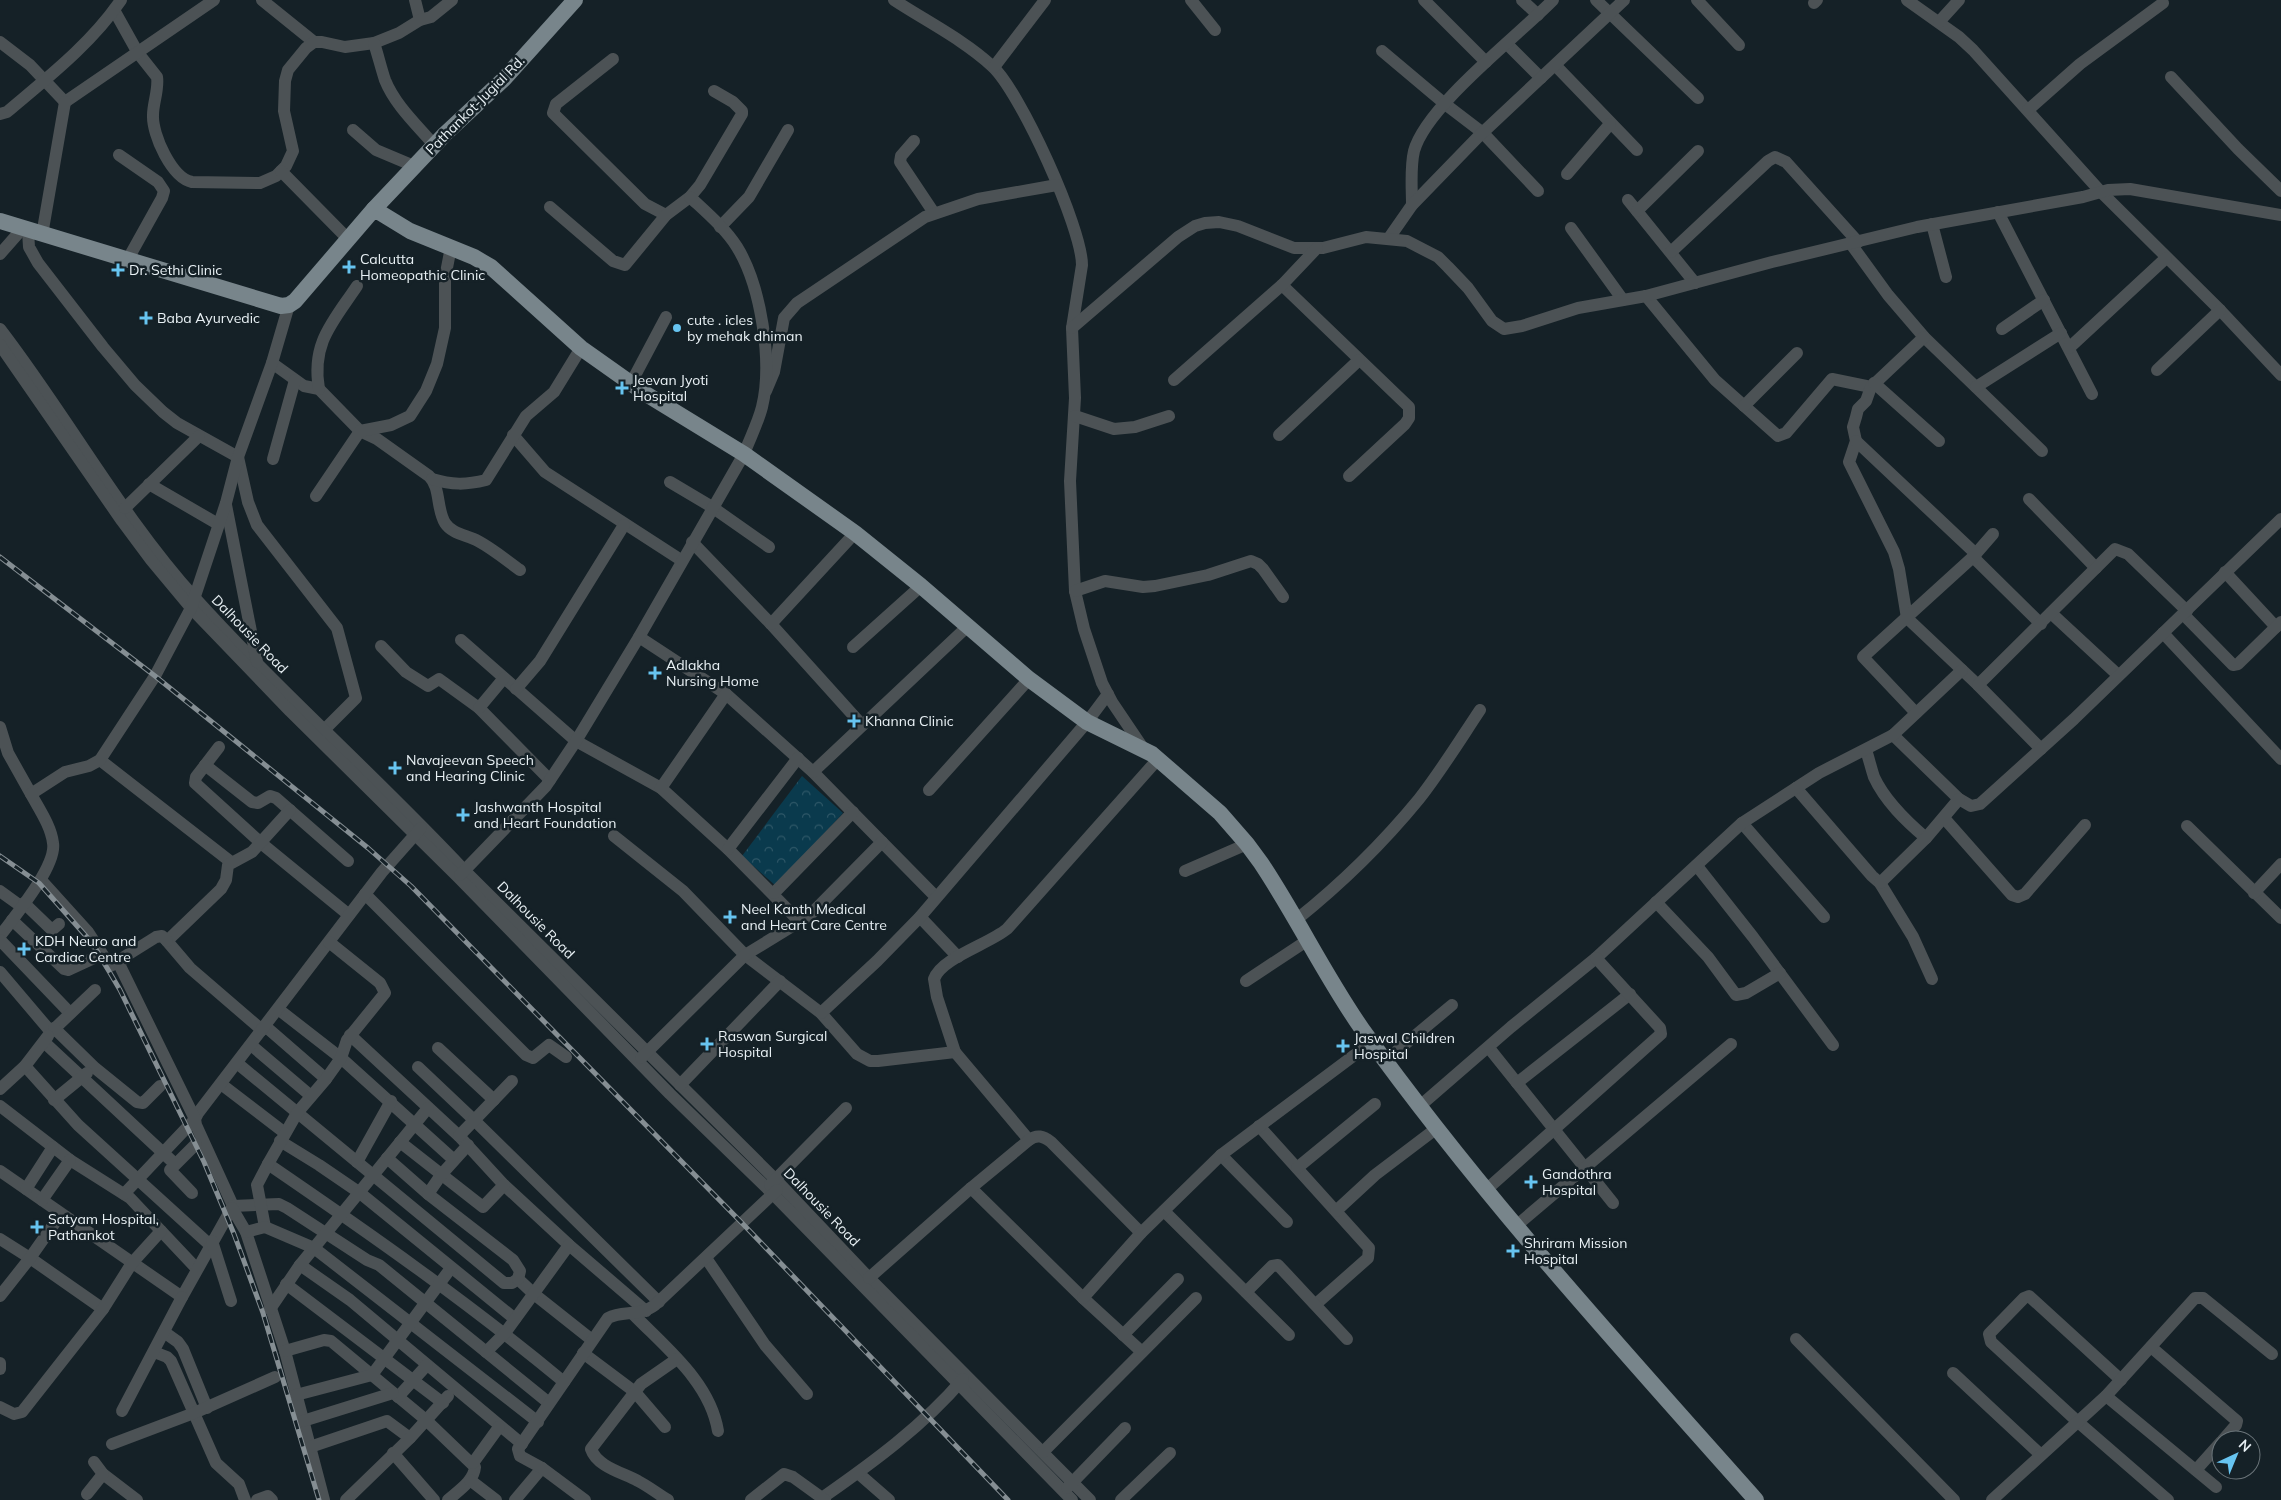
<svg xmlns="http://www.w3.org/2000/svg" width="2281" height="1500" font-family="Mulish,sans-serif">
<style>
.park{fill:url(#park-crowns)}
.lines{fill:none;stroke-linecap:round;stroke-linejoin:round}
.minor{stroke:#4c5255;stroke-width:12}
.major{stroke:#78858b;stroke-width:16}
.rail-casing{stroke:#858e93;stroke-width:5}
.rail{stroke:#152127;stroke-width:3;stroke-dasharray:9;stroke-linecap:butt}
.poi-dot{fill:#67c4f0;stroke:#152127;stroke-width:2}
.labels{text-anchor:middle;stroke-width:5;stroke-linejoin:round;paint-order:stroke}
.street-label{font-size:14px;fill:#e9f1f5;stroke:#152127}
.poi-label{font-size:14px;fill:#e9f1f5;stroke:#152127;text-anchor:start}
</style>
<defs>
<pattern id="park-crowns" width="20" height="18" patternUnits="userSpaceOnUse" patternTransform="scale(1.25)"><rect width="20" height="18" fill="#0a3a4d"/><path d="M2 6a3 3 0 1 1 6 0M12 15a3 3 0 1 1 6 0" fill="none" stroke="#2e5767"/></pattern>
</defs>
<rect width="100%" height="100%" fill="#152127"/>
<polygon class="park" points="802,776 843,813 776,886 742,856"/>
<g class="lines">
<g class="minor">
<polyline points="262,0 314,42"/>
<polyline points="415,0 420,20"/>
<path d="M894 0C926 21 964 40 992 66 1020 91 1082 228 1082 265L1072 328 1075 398 1070 481 1075 591 1084 629 1102 683 1112 702 1143 748"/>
<polyline points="1191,0 1215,30"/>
<polyline points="1424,0 1486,62"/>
<polyline points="1522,0 1538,15"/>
<polyline points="1596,0 1698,98"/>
<polyline points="1697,0 1739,45"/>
<polyline points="1907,0 1959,37 1973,50 2100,191 2220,310 2281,375"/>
<polyline points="1814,3 1817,0"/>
<path d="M114 10 138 53 157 77C159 89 153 103 153 115 152 135 172 178 192 182L260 183 276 176 286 166 293 151 284 111 285 81 288 70 306 48 314 42H322L345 47 374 43 399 33 420 20 431 17 452 0"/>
<polyline points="1939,22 1959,0"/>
<polyline points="0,42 30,65 65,102 214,0"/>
<path d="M374 43C378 55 381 68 385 80 395 105 417 125 434 145"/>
<polyline points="1507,44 1541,78"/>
<polyline points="1382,51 1445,104 1483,133 1538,191"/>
<polyline points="613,59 556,104 553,113 645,204 666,215"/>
<polyline points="1555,65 1637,150"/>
<polyline points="994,67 1045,0"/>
<polyline points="2171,77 2238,149 2281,191"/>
<polyline points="2028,110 2080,64 2163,3"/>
<path d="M0 114 7 112C47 78 91 44 121 0"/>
<polyline points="353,130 376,150 414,166"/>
<polyline points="914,141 901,156 900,162 934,213"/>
<polyline points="119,155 158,182 164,191 162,198 128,259"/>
<polyline points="281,171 349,240"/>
<polyline points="1567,174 1610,124"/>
<polyline points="1628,200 1695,283"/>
<path d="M1412 205C1412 188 1410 168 1414 151 1426 106 1519 35 1553 0"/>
<polyline points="550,207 613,261 625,265 666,215 690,197 700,185 742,114 742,111 733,102 714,91"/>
<polyline points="1637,211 1698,151"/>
<polyline points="1998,212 2092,394"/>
<polyline points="1932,224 1946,277"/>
<polyline points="720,227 749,197 788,130"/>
<polyline points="1571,228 1623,300"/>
<polyline points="28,231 29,247 38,263 103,347 135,385 163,412 177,423 238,457 248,502 257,525 337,628 356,698 324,730"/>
<polyline points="42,235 65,102"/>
<polyline points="1389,238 1412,205 1478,137 1624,0"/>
<polyline points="1851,244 1888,295 1924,337 2042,451"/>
<polyline points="1671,252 1768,161 1775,157 1786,162 1858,242"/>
<polyline points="0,254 22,229"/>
<polyline points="1282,285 1409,407 1409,418 1405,424 1349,476"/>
<polyline points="1646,296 1715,380 1778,436 1786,433 1832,379 1871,387"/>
<polyline points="1072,328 1178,237 1195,226 1205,223 1219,222 1238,226 1294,248 1323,248 1366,237 1407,241 1438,257 1448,267 1468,288 1492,321 1504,329 1522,326 1578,308 1646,296 1772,262 1917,227 2083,197 2108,190 2130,189 2281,215"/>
<path d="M0 329C67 416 121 516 195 598 281 693 377 777 464 870L776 1180 869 1278 1090 1500"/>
<polyline points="2002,329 2044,300"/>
<polyline points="1924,337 1871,387 1866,401 1858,409 1856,417 1853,427 1856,441 1849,462 1894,552 1899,569 1907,618 1978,685 2041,749"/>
<polyline points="0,345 122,521 151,560 191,608 290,711 458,877 670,1094 773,1194 1072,1500"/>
<polyline points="2069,348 2166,258"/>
<path d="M272 363 304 386 319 389 360 431 377 439 429 476C441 488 436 508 445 523 452 534 467 535 478 541 493 549 506 560 520 570"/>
<polyline points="2157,370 2220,310"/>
<polyline points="1174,380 1282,285 1317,248"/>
<polyline points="631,383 666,317"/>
<polyline points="1874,383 1939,441"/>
<polyline points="1976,387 2061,333"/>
<path d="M319 389C311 343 333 322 357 286"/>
<polyline points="766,391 774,372 784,318 797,303 925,217 978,199 1057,185"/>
<polyline points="1744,406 1797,353"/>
<polyline points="1075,416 1114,429 1135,427 1169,416"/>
<polyline points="513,435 545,472 681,560"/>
<polyline points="1279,435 1359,360"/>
<polyline points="1856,441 1976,554"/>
<polyline points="273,459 295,380"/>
<path d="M432 479C452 485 466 485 486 480L526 416 554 392 581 348"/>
<polyline points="670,482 712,507 769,547"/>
<polyline points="149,484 218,524"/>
<polyline points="316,496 360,431 391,425 410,416 426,391 437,364 445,328 445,278 451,247"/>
<polyline points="2029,499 2096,568"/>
<polyline points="226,505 257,662"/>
<polyline points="125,508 199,436"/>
<polyline points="692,542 771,624 862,725"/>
<polyline points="1973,557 2041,624"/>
<polyline points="2225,572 2276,627"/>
<polyline points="1075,591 1105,581 1143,587 1155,586 1208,575 1251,561 1258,564 1263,569 1283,597"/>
<polyline points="2051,613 2118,675"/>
<polyline points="2184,615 2233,665 2238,664 2281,622"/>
<polyline points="771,624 855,533"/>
<polyline points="2163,633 2281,759"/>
<polyline points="639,637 726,694 813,772 936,897"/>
<polyline points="461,640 576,741 661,788"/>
<polyline points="381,646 406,672 428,686 439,679 479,708 550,780"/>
<polyline points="853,647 921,586"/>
<polyline points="1978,685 2115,549 2128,554 2187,611"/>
<polyline points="516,689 540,661 624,525"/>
<polyline points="726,694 661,788 728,849 800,922"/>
<polyline points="479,708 504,678"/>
<polyline points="1916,713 1863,657 1973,557 1993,534"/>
<polyline points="0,727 8,753 31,794"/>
<polyline points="1893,735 1959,799 1971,806 1980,804 2074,719 2281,519"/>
<polyline points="219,747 196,777 195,783 261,843 349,915"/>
<path d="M1866 750C1869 759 1871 768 1874 777 1885 801 1906 821 1926 838"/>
<polyline points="100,760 231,862"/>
<polyline points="205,765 252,802 258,803 270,796 276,798 348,861"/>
<polyline points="813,772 968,626"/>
<polyline points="1796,788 1872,876 1880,883 1913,937 1932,979"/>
<polyline points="929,790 1029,679"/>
<polyline points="1944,818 2012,895 2018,897 2025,894 2085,825"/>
<polyline points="1742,823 1824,917"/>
<polyline points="2187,826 2281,918"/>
<polyline points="614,836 683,891 745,955 821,1013 857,1054 870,1061 878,1061 955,1052"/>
<polyline points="728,849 798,758"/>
<polyline points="1697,866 1753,937 1833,1045"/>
<polyline points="1185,871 1247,844"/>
<path d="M460 875 546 786 576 741 639 637 744 454C750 438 758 423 762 407 773 362 761 286 737 247 725 228 706 212 690 197"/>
<polyline points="41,880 88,932 110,966 121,961"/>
<polyline points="1880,883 1926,838 1959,799"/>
<polyline points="0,891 22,907"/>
<polyline points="774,893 853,812"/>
<polyline points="2254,893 2281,864"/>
<polyline points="365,894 526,1055 533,1058 549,1045 566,1057"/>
<polyline points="1656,902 1708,957 1736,995 1746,993 1780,973"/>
<polyline points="24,903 52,930 59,924"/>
<polyline points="920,917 958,957"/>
<polyline points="12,920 64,969 68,970 94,958"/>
<path d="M1296 920C1341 884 1383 843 1419 799 1441 771 1460 740 1480 710"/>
<path d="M0 936C14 917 57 866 53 843 51 826 39 809 31 794L65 772 89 766 100 760 155 676 191 608 226 503 238 457 272 363 289 305"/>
<polyline points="0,940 70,1013"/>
<polyline points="0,972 51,1032 95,990"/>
<polyline points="1246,981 1308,940"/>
<polyline points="278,1009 341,1058 454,1160"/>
<polyline points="821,1013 877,961 920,917 1087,722 1108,694"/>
<polyline points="265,1026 326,1079"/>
<polyline points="54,1028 95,1068 137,1102 143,1103 160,1086"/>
<polyline points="262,1030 190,968 167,941 221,889 226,880 228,865 252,852 290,810"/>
<polyline points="350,1035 459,1136 504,1185 569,1245 646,1311"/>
<polyline points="45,1043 175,1164"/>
<polyline points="251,1045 311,1096"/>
<polyline points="438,1048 494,1100"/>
<polyline points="1489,1048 1613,1203"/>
<polyline points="641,1058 745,955 809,916 882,842"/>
<polyline points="1386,1060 1452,1005"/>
<polyline points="237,1063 504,1283 512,1283 518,1279 534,1294 592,1340"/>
<polyline points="25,1066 78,1125 210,1245"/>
<polyline points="418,1067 474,1120 659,1302"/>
<polyline points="1517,1083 1630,994"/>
<polyline points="221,1084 285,1133"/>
<polyline points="680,1085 780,981"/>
<polyline points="0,1089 25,1066 48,1036"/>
<polyline points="54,1100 87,1073"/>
<polyline points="1421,1105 1511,1027 1596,958 1742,823 1819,773 1893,735 1962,670"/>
<polyline points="0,1106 70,1160 130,1198 197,1269"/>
<polyline points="1259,1126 1369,1248 1368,1258 1316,1304"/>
<polyline points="459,1136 512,1081"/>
<path d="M1029 1140 955 1052 937 997 934 979C941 958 989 944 1007 929L1158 759"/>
<polyline points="280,1141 319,1165 360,1193 515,1319"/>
<polyline points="400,1142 483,1207 504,1185"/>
<polyline points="1221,1155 1287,1222"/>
<polyline points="387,1158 428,1194 513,1260 520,1271 518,1279"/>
<polyline points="357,1162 391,1101"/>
<path d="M268 1164C369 1233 469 1303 564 1382"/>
<polyline points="1297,1168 1375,1104"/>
<polyline points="0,1171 182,1297 233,1206 196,1125 195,1119 198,1113 382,872 421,828"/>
<polyline points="770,1185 846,1108"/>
<polyline points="971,1188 1083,1298 1142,1352"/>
<polyline points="26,1189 53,1147"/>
<polyline points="1486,1190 1661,1034 1660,1028 1596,958"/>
<polyline points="192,1193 170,1170 196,1144"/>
<polyline points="124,1194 195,1119 120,966 121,961 124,957 156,937 162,936 167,941"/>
<polyline points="428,1194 441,1175 468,1145"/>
<polyline points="42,1200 70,1160"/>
<polyline points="233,1206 279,1204 287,1208 367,1260 379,1265 549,1403"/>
<polyline points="232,1208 246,1232 285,1351 324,1500"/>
<polyline points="1164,1211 1289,1335"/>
<polyline points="1336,1211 1375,1175 1437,1128"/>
<polyline points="1516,1226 1731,1044"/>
<polyline points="265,1227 257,1185 268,1164 297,1113 326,1079 341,1058 347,1040 385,993 380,983 329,942"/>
<polyline points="246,1232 265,1227 314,1248 538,1422"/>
<polyline points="0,1239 30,1258 103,1309"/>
<polyline points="212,1241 231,1301"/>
<polyline points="706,1258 765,1345 807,1394"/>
<polyline points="300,1265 350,1300 522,1444"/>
<path d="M869 1278 971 1188 1029 1140C1037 1134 1043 1136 1051 1142L1141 1233"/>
<polyline points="286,1284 443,1403"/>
<polyline points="1246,1292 1272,1266 1278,1265 1347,1339"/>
<polyline points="0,1296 30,1258 61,1214"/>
<polyline points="1083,1298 1141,1233 1221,1155 1372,1042"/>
<polyline points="270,1309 300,1265 428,1108"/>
<path d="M633 1314C666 1348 710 1382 718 1431"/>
<polyline points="164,1332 178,1342 183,1349 207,1408"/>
<polyline points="1123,1335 1178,1279"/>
<polyline points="1796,1339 1954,1500"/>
<polyline points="2151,1347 2237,1421 2236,1425 2223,1440"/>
<path d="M285 1351 324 1340 331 1341 426 1420 475 1467C474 1481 458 1491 448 1500"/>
<polyline points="154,1352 167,1357 171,1361 216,1463 239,1484 245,1500"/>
<polyline points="486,1352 505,1333 569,1245"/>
<polyline points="583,1353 635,1392 665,1427"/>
<polyline points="0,1363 0,1369"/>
<polyline points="1953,1373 2041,1455"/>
<polyline points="2121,1380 2029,1296 2024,1298 1989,1334 1991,1342 2078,1422 2168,1500"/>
<polyline points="296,1395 372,1375 451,1268"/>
<polyline points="2106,1396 2216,1487"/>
<polyline points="398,1397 427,1365"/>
<polyline points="0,1407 14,1414 22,1412 103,1309 132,1263 161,1231"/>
<polyline points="122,1411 182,1297"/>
<polyline points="303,1421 393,1393"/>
<polyline points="112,1444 194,1413 275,1377"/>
<polyline points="310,1447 387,1421 410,1438"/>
<polyline points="1043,1452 1196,1298"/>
<polyline points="393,1453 434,1500"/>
<polyline points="94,1462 103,1474 137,1500"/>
<polyline points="473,1463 499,1427"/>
<polyline points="2196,1470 2221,1442"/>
<polyline points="858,1473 889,1500"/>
<polyline points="470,1480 496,1500"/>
<polyline points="1067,1488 1125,1428"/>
<polyline points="87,1494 103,1474"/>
<path d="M822 1498C872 1463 923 1426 963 1379"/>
<polyline points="257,1500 268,1496 272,1500"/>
<polyline points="346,1500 410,1438 448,1396"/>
<polyline points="515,1500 542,1468"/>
<path d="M585 1500 542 1468 520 1456 518 1449 608 1318C623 1310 639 1317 655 1305L777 1190"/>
<path d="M668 1500C658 1494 648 1486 638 1481 624 1473 597 1467 591 1449L641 1384 677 1359"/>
<polyline points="751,1500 784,1474 793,1477 825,1500"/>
<polyline points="1121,1500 1170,1453"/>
<polyline points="1992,1500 2106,1396 2195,1298 2203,1298 2272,1354"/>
</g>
<g class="major">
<polyline points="374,209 445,134 504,79 575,0"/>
<path d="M0 221 281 306 289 305 295 301 374 209 410 231 474 257 491 267 581 348 646 394 744 454 855 533 921 586 1029 679 1087 722 1152 754 1220 813 1247 844 1261 863C1297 917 1325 976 1362 1029 1482 1196 1620 1347 1756 1500"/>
</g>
<g class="rail-casing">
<g id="rail">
<polyline points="0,557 155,676 368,848 411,886 742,1223 1008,1500"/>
<polyline points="0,856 39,883 93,944 120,990 204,1162 234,1234 263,1313 319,1500"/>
</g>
</g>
<use href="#rail" class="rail"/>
</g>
<g class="poi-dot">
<path d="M346.5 259.5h5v5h5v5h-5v5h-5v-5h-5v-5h5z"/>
<path d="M115.5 262.5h5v5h5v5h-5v5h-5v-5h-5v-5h5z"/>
<path d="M143.5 310.5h5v5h5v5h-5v5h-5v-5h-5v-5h5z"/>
<circle cx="677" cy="328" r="5"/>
<path d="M619.5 380.5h5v5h5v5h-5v5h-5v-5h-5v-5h5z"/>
<path d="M652.5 665.5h5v5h5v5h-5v5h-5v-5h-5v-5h5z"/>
<path d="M851.5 713.5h5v5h5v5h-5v5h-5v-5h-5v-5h5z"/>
<path d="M392.5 760.5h5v5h5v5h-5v5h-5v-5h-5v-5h5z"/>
<path d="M460.5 807.5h5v5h5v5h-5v5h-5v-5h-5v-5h5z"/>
<path d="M727.5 909.5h5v5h5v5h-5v5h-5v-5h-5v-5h5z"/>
<path d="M21.5 941.5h5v5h5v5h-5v5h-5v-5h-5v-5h5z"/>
<path d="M704.5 1036.5h5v5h5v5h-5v5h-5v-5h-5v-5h5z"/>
<path d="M1340.5 1038.5h5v5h5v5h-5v5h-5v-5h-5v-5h5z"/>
<path d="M1528.5 1174.5h5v5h5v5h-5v5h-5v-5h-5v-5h5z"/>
<path d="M34.5 1219.5h5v5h5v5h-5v5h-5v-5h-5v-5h5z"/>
<path d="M1510.5 1243.5h5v5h5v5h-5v5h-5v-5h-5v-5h5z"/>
</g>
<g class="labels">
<g class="street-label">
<text transform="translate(475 105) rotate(-45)" y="5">Pathankot-Jugial Rd.</text>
<text transform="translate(250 634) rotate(46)" y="5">Dalhousie Road</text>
<text transform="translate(536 920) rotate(45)" y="5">Dalhousie Road</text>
<text transform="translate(822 1207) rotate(46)" y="5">Dalhousie Road</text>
</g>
<g class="poi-label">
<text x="360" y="264">Calcutta<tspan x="360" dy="16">Homeopathic Clinic</tspan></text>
<text x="129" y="275">Dr. Sethi Clinic</text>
<text x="157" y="323">Baba Ayurvedic</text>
<text x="687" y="325">cute . icles<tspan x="687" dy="16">by mehak dhiman</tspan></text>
<text x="633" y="385">Jeevan Jyoti<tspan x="633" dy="16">Hospital</tspan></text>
<text x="666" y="670">Adlakha<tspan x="666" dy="16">Nursing Home</tspan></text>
<text x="865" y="726">Khanna Clinic</text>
<text x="406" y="765">Navajeevan Speech<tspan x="406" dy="16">and Hearing Clinic</tspan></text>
<text x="474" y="812">Jashwanth Hospital<tspan x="474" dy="16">and Heart Foundation</tspan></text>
<text x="741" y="914">Neel Kanth Medical<tspan x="741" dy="16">and Heart Care Centre</tspan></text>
<text x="35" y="946">KDH Neuro and<tspan x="35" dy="16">Cardiac Centre</tspan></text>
<text x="718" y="1041">Raswan Surgical<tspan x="718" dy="16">Hospital</tspan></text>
<text x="1354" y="1043">Jaswal Children<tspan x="1354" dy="16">Hospital</tspan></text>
<text x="1542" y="1179">Gandothra<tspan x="1542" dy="16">Hospital</tspan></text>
<text x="48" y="1224">Satyam Hospital,<tspan x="48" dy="16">Pathankot</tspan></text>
<text x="1524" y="1248">Shriram Mission<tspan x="1524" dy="16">Hospital</tspan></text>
</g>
</g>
<g transform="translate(2236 1455) rotate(44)"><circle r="24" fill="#152127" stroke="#6a7479"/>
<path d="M0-4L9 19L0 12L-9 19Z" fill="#67c4f0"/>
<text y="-8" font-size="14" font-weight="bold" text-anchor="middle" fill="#e9f1f5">N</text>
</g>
</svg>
